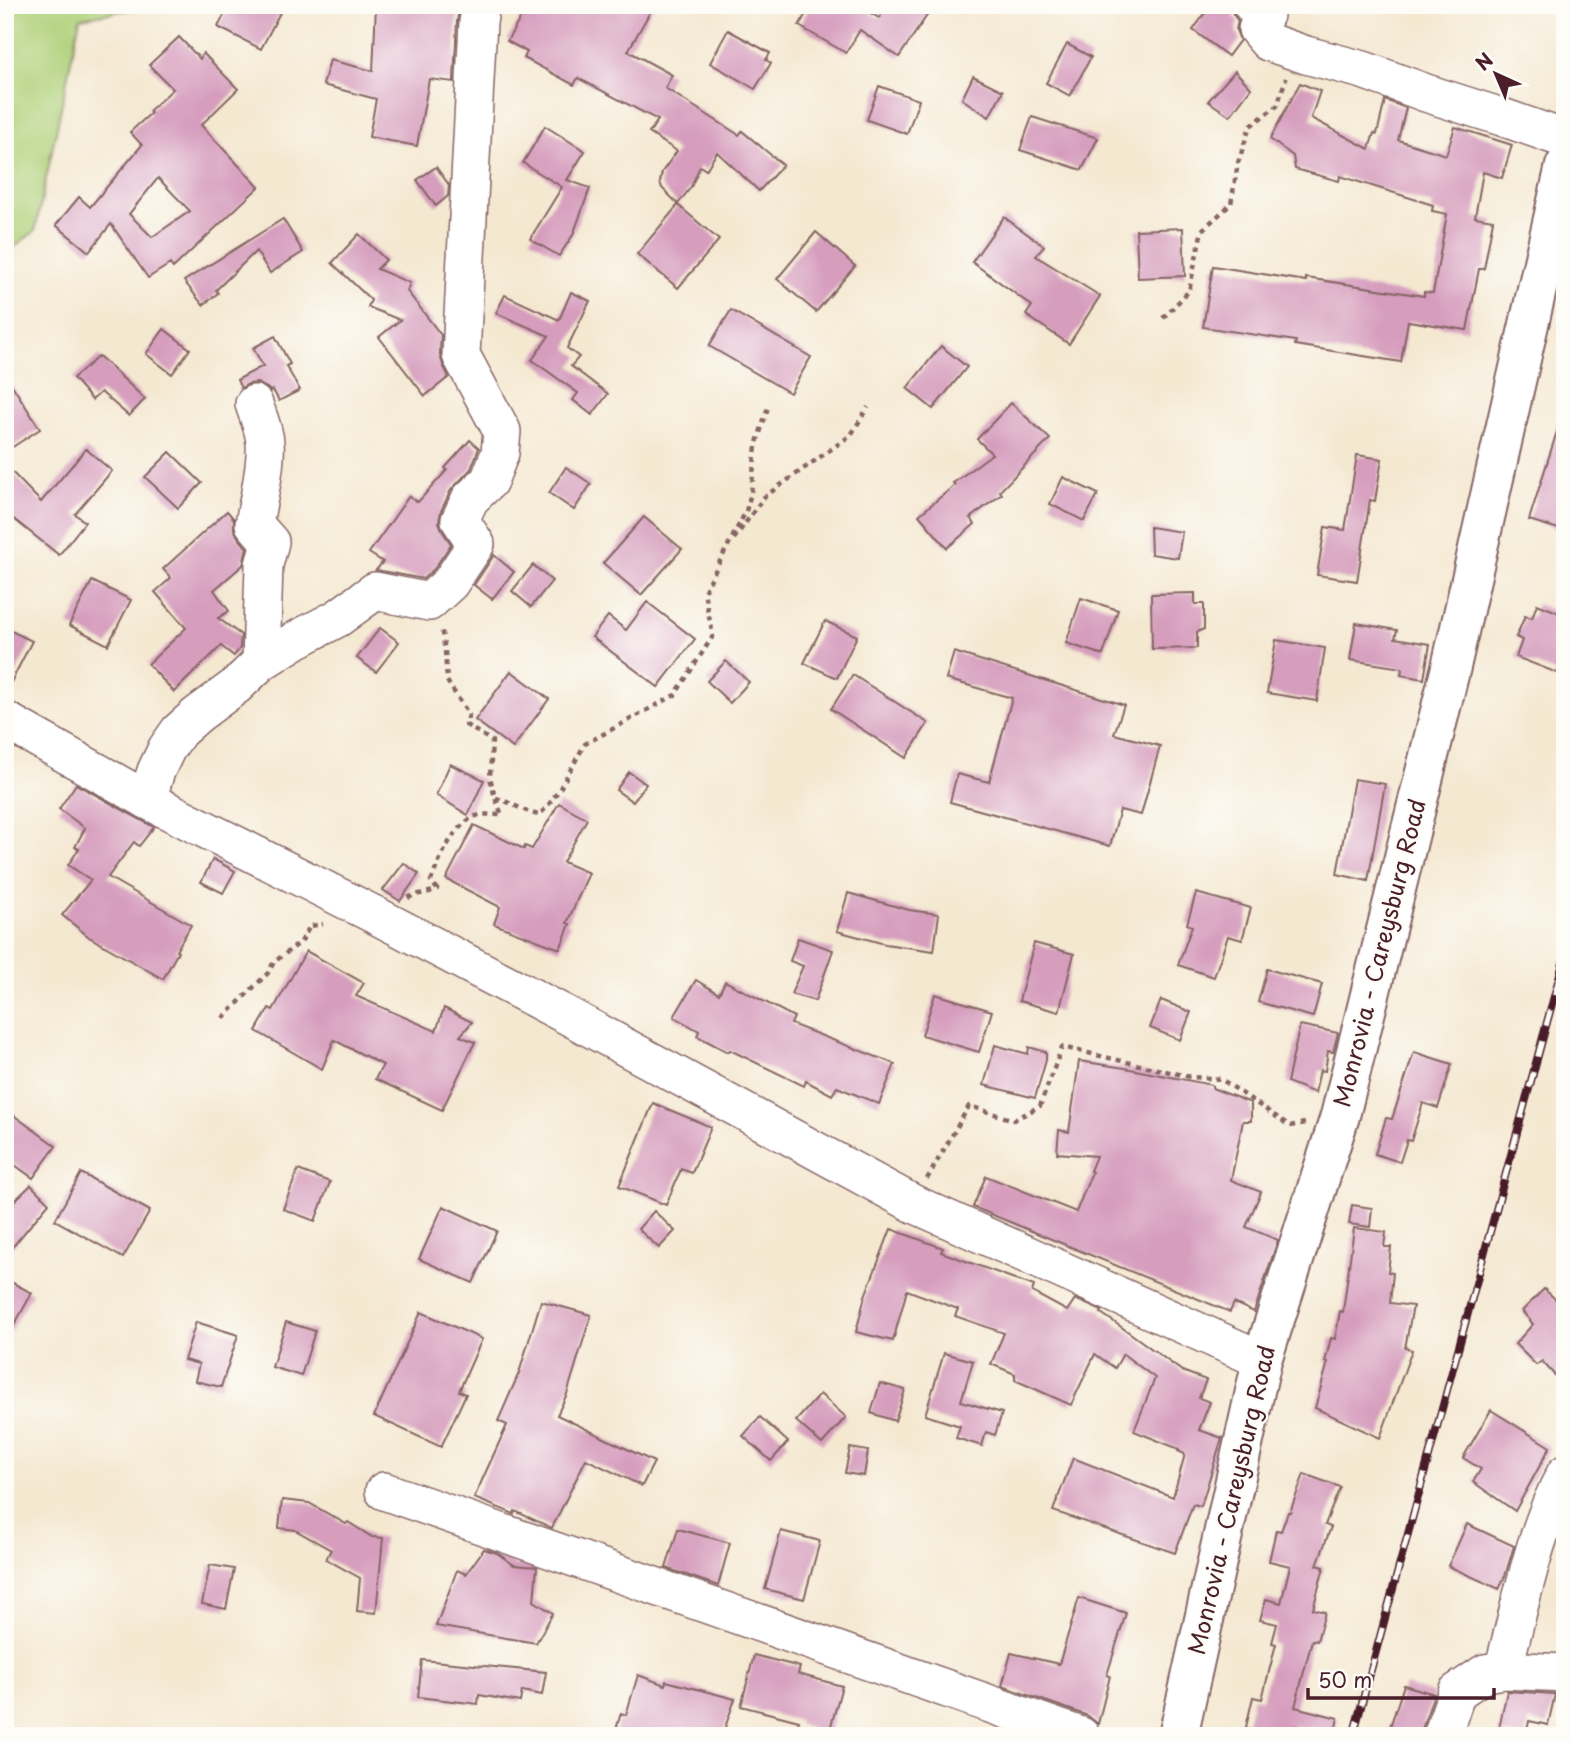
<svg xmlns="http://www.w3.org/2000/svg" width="1570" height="1741" font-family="'Playpen Sans',sans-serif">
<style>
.green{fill:#aed078;stroke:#7c7852;stroke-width:2}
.building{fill:#d69dbd;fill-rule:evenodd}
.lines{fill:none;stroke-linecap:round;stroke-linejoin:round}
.minor-casing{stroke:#866565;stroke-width:40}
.major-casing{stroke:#866565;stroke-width:42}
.path{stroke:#866565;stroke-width:4.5;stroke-dasharray:5 5;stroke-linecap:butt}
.minor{stroke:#fff;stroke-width:37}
.major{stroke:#fff;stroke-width:38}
.rail-casing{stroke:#4a1f2b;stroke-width:8}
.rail{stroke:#fdfcf7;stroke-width:5;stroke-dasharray:16;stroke-linecap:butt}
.labels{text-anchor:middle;stroke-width:5;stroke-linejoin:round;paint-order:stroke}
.street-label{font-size:23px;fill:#4a1f2b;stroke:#fdfcf7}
</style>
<rect width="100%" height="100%" fill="#fdfcf7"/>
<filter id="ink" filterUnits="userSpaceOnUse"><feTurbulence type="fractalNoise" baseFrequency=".0143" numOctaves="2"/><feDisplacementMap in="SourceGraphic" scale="14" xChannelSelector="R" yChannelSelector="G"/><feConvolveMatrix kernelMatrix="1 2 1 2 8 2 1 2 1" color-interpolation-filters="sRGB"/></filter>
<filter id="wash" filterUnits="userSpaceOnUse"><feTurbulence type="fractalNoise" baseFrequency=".00686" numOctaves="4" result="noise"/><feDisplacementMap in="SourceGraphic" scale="28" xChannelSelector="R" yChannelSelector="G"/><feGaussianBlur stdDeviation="1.57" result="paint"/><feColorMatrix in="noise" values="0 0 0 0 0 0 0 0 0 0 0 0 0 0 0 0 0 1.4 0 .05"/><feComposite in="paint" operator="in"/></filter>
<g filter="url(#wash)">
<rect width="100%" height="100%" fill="#f4e8d1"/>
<polygon class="green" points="5,5 157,5 80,18 35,231 5,254"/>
<g id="blocks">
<g class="building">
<polygon points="229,5 284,5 261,49 218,27"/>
<polygon points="376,5 460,5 457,21 454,82 429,79 417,146 369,137 376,99 323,85 330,60 373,71"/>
<polygon points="528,5 654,5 628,51 672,75 665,88 739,135 742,131 783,165 759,191 717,152 706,170 700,166 691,187 678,204 662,188 660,182 662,172 677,151 649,133 658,120 578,78 574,85 524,58 527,52 507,41"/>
<polygon points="811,5 856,5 879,18 888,5 934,5 899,57 860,30 846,53 799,26"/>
<polygon points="1211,5 1231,5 1233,14 1238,21 1236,30 1240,40 1228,56 1193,30"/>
<polygon points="728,30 770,53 766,60 771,63 755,89 710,63"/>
<path d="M179 37 200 59 203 53 238 89 201 125 259 187 173 268 170 264 148 278 111 224 89 252 56 225 79 197 90 207 142 145 130 132 151 113 149 111 173 89 149 65ZM158 178 190 211 152 237 129 214Z"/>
<polygon points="1067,44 1091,57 1070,96 1046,83"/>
<polygon points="1235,71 1251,88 1230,116 1208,101"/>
<polygon points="973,76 1003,91 989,117 962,99"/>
<polygon points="1300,83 1320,91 1311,118 1369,149 1374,133 1377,134 1385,100 1406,108 1398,140 1446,155 1455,127 1512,145 1502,178 1483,172 1475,217 1493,220 1484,269 1479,269 1467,330 1408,321 1401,362 1295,345 1296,341 1203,327 1213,266 1306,281 1306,278 1424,296 1424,292 1433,293 1447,214 1432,211 1433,205 1340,176 1339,181 1295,169 1293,156 1270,139"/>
<polygon points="879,86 919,100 907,134 867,120"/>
<polygon points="1032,117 1098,138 1082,170 1020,150"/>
<polygon points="545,126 585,151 567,180 590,188 573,235 559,256 530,239 562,187 523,163"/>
<polygon points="436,167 449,185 448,196 436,206 417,180"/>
<polygon points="678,205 719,240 678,288 637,254"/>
<polygon points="1004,217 1044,246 1036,256 1100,296 1069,344 1026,315 1032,306 972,262"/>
<polygon points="283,219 303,252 270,273 256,251 216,290 218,293 203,305 184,281"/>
<polygon points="1183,228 1185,276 1138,278 1136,230"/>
<polygon points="816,232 855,266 816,312 777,279"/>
<polygon points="359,234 386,260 377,269 410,283 407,291 441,335 440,355 443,365 449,377 425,396 379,337 400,320 368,307 371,300 332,263"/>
<polygon points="571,292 590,301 567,348 579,357 571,366 608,394 592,415 573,400 578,393 532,360 549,336 496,313 505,295 559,320"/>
<polygon points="731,310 811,357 790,393 709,346"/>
<polygon points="164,329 190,349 172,374 146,354"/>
<polygon points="275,336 290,364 286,366 300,390 279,401 273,390 270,391 267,388 257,383 248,384 241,388 237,380 263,366 253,348"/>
<polygon points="941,346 967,367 933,409 907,388"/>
<polygon points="99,356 145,399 129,416 101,392 92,400 73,378"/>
<polygon points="5,374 40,429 5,452"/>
<polygon points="1011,403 1050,439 1000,491 1002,494 970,518 975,524 947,548 919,515 955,485 953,483 992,454 977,439"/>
<polygon points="1560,422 1565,423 1565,531 1529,520"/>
<polygon points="470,440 479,448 471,469 451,490 441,511 439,522 443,532 451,544 434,569 423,579 376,570 383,562 369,553 409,496 418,502 447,470 445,468"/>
<polygon points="86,449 112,471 75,514 85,522 59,555 5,512 5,465 41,502"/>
<polygon points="170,452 202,483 178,508 145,477"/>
<polygon points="1357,455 1382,459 1375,501 1370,500 1357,581 1317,575 1325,527 1345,530"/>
<polygon points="566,467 591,484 574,510 549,493"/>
<polygon points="1063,477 1098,494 1084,521 1050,504"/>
<polygon points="227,511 234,519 234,529 238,537 247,548 243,565 214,590 229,611 218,618 241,635 240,648 234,656 221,646 174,692 148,664 186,628 155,592 171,578 163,569"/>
<polygon points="644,517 682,549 641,595 603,563"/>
<polygon points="1150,527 1182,532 1178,558 1151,554"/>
<polygon points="494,555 514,572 492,599 474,585"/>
<polygon points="533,565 552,581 531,607 512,591"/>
<polygon points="92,581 131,600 108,645 69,625"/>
<polygon points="1195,593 1195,604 1204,604 1204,629 1197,632 1197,648 1152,649 1151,594"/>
<polygon points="1081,598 1118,610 1103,655 1066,643"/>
<polygon points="647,602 695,639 658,687 592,637 608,616 626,630"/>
<polygon points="1537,604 1565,615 1565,676 1516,657 1522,640 1516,637 1525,616 1532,618"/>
<polygon points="825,621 857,636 837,678 804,663"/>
<polygon points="1356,623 1397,630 1395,638 1430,644 1424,679 1401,675 1402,668 1350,660"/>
<polygon points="5,628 32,641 5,694"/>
<polygon points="380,628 399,642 376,672 357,658"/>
<polygon points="1276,640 1325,648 1317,701 1267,693"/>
<polygon points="954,652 1124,705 1114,734 1160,746 1141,815 1120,810 1110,846 950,802 957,774 989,782 1012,698 946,679"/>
<polygon points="726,661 749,682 730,703 707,681"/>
<polygon points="511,671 549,699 513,748 475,720"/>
<polygon points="853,675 928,723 906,758 831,709"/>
<polygon points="450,764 484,780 468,815 436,795"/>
<polygon points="629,772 646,784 633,802 616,790"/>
<polygon points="1354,779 1385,784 1368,881 1337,874"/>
<polygon points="76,784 154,827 139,846 134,842 108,877 191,925 176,951 178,952 163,979 89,937 62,915 91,880 68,865 79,849 75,847 85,828 59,809"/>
<polygon points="559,803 587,819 563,862 589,873 567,923 570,924 560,949 494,924 500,907 446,879 474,825 524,849 525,846 532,849"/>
<polygon points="213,859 235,871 223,893 201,882"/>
<polygon points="404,863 419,874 400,901 383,890"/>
<polygon points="848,893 909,910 939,914 934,951 885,944 837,931"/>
<polygon points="1196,893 1251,908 1242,940 1228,936 1214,977 1178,965 1192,926 1187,924"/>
<polygon points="798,938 833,950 815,1001 791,994 803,966 790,961"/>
<polygon points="1034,943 1074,954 1059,1012 1019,1001"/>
<polygon points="306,951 364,983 356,996 436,1031 444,1008 472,1022 460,1036 475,1042 442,1110 375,1079 383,1065 334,1040 322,1069 256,1031 269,1008 273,1010"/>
<polygon points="1267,969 1322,984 1313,1017 1258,1002"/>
<polygon points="696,980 719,994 725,981 794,1017 791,1024 895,1064 879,1104 837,1087 832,1095 806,1081 804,1086 730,1050 728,1052 697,1036 699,1031 674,1017"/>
<polygon points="935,994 992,1011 979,1052 922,1035"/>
<polygon points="1161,1000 1191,1012 1180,1040 1150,1028"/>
<polygon points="1300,1025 1338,1033 1333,1052 1328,1051 1325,1071 1320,1070 1315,1093 1287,1082"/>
<polygon points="995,1045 1028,1054 1029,1047 1046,1052 1046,1060 1035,1098 984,1085"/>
<polygon points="1414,1052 1452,1064 1438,1108 1423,1103 1411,1141 1407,1140 1400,1162 1375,1154 1386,1118 1392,1119"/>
<polygon points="1079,1061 1125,1068 1212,1085 1212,1088 1251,1103 1251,1121 1243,1121 1231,1180 1261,1192 1246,1227 1278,1240 1254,1312 1234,1303 1230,1312 973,1207 986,1176 1076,1212 1092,1172 1090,1171 1096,1156 1057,1153 1059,1130 1069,1132"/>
<polygon points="653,1103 711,1127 692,1173 681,1169 666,1205 619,1186"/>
<polygon points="5,1109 56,1146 33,1178 5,1158"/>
<polygon points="298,1170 330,1182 315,1221 283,1209"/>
<polygon points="81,1173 150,1211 123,1258 55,1220"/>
<polygon points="31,1185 49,1203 5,1256 5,1210"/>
<polygon points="1352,1205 1372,1208 1370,1227 1349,1224"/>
<polygon points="443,1206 497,1231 473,1283 419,1259"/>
<polygon points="654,1211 675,1231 659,1248 638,1229"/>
<polygon points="1354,1228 1386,1232 1384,1247 1391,1247 1388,1272 1393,1273 1390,1303 1413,1306 1405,1348 1412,1350 1380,1438 1315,1408 1328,1362 1325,1362 1331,1338 1335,1339 1340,1311 1343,1312"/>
<polygon points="891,1229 943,1248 941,1252 1034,1286 1032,1292 1067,1311 1075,1299 1102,1311 1101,1313 1130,1333 1182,1371 1206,1380 1199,1398 1210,1402 1199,1430 1222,1438 1201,1506 1193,1504 1175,1553 1053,1511 1073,1458 1173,1497 1185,1454 1178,1451 1179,1449 1134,1431 1155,1378 1123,1354 1115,1368 1095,1354 1071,1405 1015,1380 1015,1374 991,1364 1004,1333 955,1316 958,1309 907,1290 893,1341 856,1332 865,1296"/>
<polygon points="5,1279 32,1293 5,1342"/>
<polygon points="1544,1289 1565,1308 1565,1387 1542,1361 1536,1365 1515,1344 1533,1324 1522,1311"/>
<polygon points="541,1301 591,1315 567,1394 557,1415 654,1462 642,1486 586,1459 552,1528 515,1511 514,1514 474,1498 507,1425 498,1421 519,1373"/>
<polygon points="421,1312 482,1339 459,1391 466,1394 441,1447 374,1416"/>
<polygon points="196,1322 238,1335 221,1387 195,1381 199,1364 184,1360"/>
<polygon points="286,1322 315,1331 301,1376 272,1367"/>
<polygon points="944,1353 973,1361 961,1401 1002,1413 995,1435 986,1432 982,1446 956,1438 960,1426 925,1415"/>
<polygon points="880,1383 905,1390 895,1421 871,1413"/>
<polygon points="820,1394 846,1417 822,1444 796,1421"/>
<polygon points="1491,1410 1550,1447 1515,1511 1473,1482 1481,1469 1463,1458"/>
<polygon points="760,1417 788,1442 771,1461 743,1436"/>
<polygon points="850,1448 868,1451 864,1476 845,1473"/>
<polygon points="1304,1474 1340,1487 1325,1525 1331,1527 1317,1565 1324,1567 1313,1609 1325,1612 1317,1641 1312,1640 1295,1707 1338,1718 1335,1732 1294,1726 1292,1736 1250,1736 1251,1730 1246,1727 1253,1697 1262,1699 1276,1644 1272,1643 1277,1624 1260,1620 1266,1599 1281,1603 1290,1566 1269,1561 1276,1530 1281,1531 1288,1512 1290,1512"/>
<polygon points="282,1500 309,1503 346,1524 348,1522 372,1537 383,1538 376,1613 357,1611 360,1578 326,1559 331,1550 295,1530 279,1528"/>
<polygon points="1467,1524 1514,1546 1505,1576 1499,1589 1448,1566"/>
<polygon points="678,1529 730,1543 718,1586 666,1568"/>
<polygon points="781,1531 820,1541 804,1599 765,1589"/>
<polygon points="484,1549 497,1553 514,1565 537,1567 534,1601 553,1613 536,1643 436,1626 457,1570 466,1574"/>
<polygon points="210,1565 234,1569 226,1609 202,1604"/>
<polygon points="1079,1598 1126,1613 1107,1675 1110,1676 1098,1724 1088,1716 1002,1686 1011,1653 1059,1664"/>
<polygon points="754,1655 800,1667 798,1674 842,1686 829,1733 798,1724 799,1721 741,1706"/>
<polygon points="422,1660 546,1672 542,1695 522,1691 520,1702 479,1695 478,1704 418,1697"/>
<polygon points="638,1675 665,1685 666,1681 735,1699 722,1736 614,1736 621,1713 626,1715"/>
<polygon points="1404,1685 1434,1694 1422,1729 1422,1736 1387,1736"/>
<polygon points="1507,1691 1555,1694 1548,1725 1529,1721 1526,1736 1512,1736 1498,1733"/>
</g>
</g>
</g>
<g filter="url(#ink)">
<use href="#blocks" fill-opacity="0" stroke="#866565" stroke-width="2"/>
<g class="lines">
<g class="minor-casing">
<g id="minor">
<polyline points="1252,5 1265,15 1257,29 1268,42 1306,55 1363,70 1426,93 1502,117 1565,139"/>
<path d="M254 404C258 416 264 429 265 442 267 466 258 500 254 524L270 542 264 565 261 662"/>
<polyline points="5,720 147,800 373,914 570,1017 914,1204 1262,1360"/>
<polyline points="147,800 156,771 167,748 179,731 197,715 236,686 261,662 296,640 338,618 375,591 429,602 450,583 476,544 460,520 470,499 489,481 500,453 502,431 461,355 478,22 481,5"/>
<polyline points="384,1491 1081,1736"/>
<path d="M1503 1670C1520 1608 1534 1531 1565 1474"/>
<polyline points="1442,1736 1457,1692 1485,1673 1503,1670 1565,1673"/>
</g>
</g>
<g class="major-casing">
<polyline id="major" points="1178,1736 1262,1360 1340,1116 1451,667 1565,166"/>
</g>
<g class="path">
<polyline points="1163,318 1189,291 1202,230 1231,204 1238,163 1250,126 1277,106 1286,78"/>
<polyline points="734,539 764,497 851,435 868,407"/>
<path d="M496 798C511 802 524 812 539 815L547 807 559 790 585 744 675 695 713 636 704 592 746 511 751 493 756 446 768 407"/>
<path d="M408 898C417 893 428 894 437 889L431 881C439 860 455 820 480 815 487 814 495 815 502 815L495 798 490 777 492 741 466 725 469 715 447 681 445 651 441 627"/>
<polyline points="223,1018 268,973 274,962 301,942 310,926 323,924"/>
<polyline points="927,1179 969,1106 1014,1120 1040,1106 1062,1047 1191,1077 1221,1079 1290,1126 1305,1123"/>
</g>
<use href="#minor" class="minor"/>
<use href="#major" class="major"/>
<g class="rail-casing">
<polyline id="rail" points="1353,1736 1565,956"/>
</g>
<use href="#rail" class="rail"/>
</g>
</g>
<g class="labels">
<g class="street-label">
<text transform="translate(1380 953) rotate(-76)" y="8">Monrovia - Careysburg Road</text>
<text transform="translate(1232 1500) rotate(-77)" y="8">Monrovia - Careysburg Road</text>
</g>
</g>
<rect width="1570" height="1741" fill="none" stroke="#fdfcf7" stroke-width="28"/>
<g transform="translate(1496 74) rotate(316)" stroke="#fdfcf7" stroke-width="5" paint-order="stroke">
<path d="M0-5L12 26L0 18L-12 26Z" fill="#4a1f2b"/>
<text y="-10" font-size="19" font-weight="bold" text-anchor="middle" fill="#4a1f2b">N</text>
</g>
<path d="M1308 1688v10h186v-10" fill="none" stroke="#4a1f2b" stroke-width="3.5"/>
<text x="1318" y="1688" font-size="21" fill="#4a1f2b" stroke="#fdfcf7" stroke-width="5" paint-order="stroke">50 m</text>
</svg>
